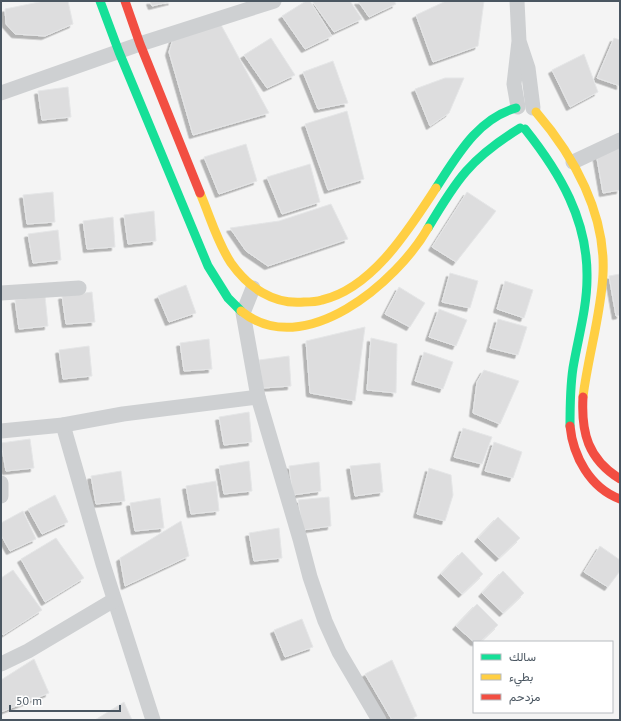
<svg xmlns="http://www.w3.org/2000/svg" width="621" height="721" font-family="'PT Sans',Vazirmatn,sans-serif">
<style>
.building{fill:#ddddde;stroke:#e5e6e7;filter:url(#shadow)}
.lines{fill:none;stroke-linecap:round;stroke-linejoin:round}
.street{stroke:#ced0d2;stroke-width:15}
.fast{stroke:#16e098;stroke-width:9}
.slow{stroke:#ffcf43;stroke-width:9}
.jam{stroke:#f24e42;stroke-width:9}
</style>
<defs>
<filter id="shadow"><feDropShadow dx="-3.5" dy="3.5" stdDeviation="0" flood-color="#0004"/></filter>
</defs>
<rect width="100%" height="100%" fill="#f4f4f4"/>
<g class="building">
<polygon points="44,1 68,1 73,24 45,36 15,34 6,24 5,9"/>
<polygon points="150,1 172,1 152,6"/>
<polygon points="306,1 310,1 332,36 305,49 282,16"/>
<polygon points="312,1 350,1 362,19 334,32"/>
<polygon points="358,1 394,1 396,4 369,17"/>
<polygon points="446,1 484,1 478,46 433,62 416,15"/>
<polygon points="220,23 269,113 193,135 169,52 173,39"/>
<polygon points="271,38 295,75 267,88 244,55"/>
<polygon points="614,38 620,40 620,86 597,78"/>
<polygon points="584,54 598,92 570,107 552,70"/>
<polygon points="333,61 348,103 318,109 303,72"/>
<polygon points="445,78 464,78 449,113 430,126 415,89"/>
<polygon points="68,87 71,117 42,120 38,91"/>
<polygon points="347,111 364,179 328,190 305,124"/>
<polygon points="246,144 257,181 219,194 204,157"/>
<polygon points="620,148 620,190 603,193 596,153"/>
<polygon points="310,164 320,202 282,214 267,177"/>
<polygon points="53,192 55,222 27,224 23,195"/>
<polygon points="467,192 496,211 456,262 432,247"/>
<polygon points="331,204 348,239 268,266 246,251 230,228 279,221"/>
<polygon points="154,211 156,241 128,244 124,215"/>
<polygon points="113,217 115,247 87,249 83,221"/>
<polygon points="58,230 61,260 33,263 28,234"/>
<polygon points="450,273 478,281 470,308 442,302"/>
<polygon points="620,274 620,315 616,316 609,276"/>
<polygon points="505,281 533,290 524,318 497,309"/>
<polygon points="186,285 196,313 169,322 158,296"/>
<polygon points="399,287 425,303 410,327 385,314"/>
<polygon points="92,292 95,322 66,324 62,296"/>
<polygon points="45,296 48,326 19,329 15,300"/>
<polygon points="439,309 467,320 456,346 429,337"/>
<polygon points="498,319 527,327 518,355 490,348"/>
<polygon points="365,327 355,401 310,393 306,341"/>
<polygon points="371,338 397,344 396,393 367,390"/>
<polygon points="209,339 212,369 184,371 180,343"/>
<polygon points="89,346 92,376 63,379 59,350"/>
<polygon points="424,352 453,362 443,389 415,381"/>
<polygon points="289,356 291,386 263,388 259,360"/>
<polygon points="484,370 519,381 500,424 473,413 477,382"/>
<polygon points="249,412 252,442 224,445 219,417"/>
<polygon points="463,428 492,437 482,464 454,457"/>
<polygon points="30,439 34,468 6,471 1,443"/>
<polygon points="494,442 522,452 513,478 485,471"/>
<polygon points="249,461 252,491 224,494 219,466"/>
<polygon points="319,462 321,491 293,495 289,466"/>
<polygon points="380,463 383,492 355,496 350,466"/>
<polygon points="429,468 451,475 453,495 445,521 417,514"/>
<polygon points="121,471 125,501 96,504 91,476"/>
<polygon points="216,481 219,511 191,514 186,486"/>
<polygon points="55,495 68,522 42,534 28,509"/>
<polygon points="329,497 331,526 303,530 298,500"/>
<polygon points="160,498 164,528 135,531 130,503"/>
<polygon points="23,511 36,539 10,551 1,535 1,523"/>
<polygon points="498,517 520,538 499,558 478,538"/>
<polygon points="181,521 189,556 125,586 120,558"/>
<polygon points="279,528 282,558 254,561 249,533"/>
<polygon points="56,538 84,578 45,602 21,559"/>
<polygon points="600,546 620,560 620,571 608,587 584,572"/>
<polygon points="462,552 483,574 462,594 441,574"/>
<polygon points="13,570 42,610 3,635 1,632 1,578"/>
<polygon points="503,571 524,593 503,613 482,593"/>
<polygon points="477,604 498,625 480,642 474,642 456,626"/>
<polygon points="302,619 313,647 285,657 274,630"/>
<polygon points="34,659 49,693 1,712 1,680"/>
<polygon points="392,660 417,716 409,720 392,720 365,674"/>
<polygon points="124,702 132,720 95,720"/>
</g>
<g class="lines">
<g class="street">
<polyline points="517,1 519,41 514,84 518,107"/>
<polyline points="520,44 528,68 533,108"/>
<polyline points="1,93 140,44 274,1"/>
<polyline points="573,162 620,140"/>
<polyline points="253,288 243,313 258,397 300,539 310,577 325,621 339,652 379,720"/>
<polyline points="1,293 79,288"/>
<polyline points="63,425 103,564 153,720"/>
<polyline points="1,431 63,425 123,414 258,397"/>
<polyline points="1,483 1,496"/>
<polyline points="1,664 28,651 114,600"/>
</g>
<g class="fast">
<polyline points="100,1 119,52 208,266 228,298 241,311"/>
<path d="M525 129C560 173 588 220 587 278 587 308 578 338 573 368 570 388 570 406 570 426"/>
<path d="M436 188C457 156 477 119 516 108"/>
<path d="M428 228C457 179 470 159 520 128"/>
</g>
<g class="slow">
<path d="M536 112C574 156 606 214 603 274 601 315 588 356 583 397"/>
<path d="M200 193C210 216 217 242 231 263 248 287 273 305 304 302 310 302 316 302 322 300 373 288 409 229 436 188"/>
<path d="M241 311C304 362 397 282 428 228"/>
</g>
<g class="jam">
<polyline points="125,1 140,44 200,193"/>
<path d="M583 397C581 433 588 459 620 479"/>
<path d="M570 426C573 456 590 488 620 499"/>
</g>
</g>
<rect width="621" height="721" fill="none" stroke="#4a5661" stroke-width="4"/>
<rect x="473" y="641" width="140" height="72" fill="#ffffff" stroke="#b7bbc0"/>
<rect x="481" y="654" width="20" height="6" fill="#16e098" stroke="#b7bbc0"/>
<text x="509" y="661" font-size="12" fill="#4a5661">سالك</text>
<rect x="481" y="674" width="20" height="6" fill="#ffcf43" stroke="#b7bbc0"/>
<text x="509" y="681" font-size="12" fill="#4a5661">بطيء</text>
<rect x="481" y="694" width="20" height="6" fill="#f24e42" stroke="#b7bbc0"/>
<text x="509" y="701" font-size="12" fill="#4a5661">مزدحم</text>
<path d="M10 705v6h110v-6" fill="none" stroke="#4a5661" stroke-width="2"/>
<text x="16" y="705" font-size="12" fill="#4a5661" stroke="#ffffff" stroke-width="3" paint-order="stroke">50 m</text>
</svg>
